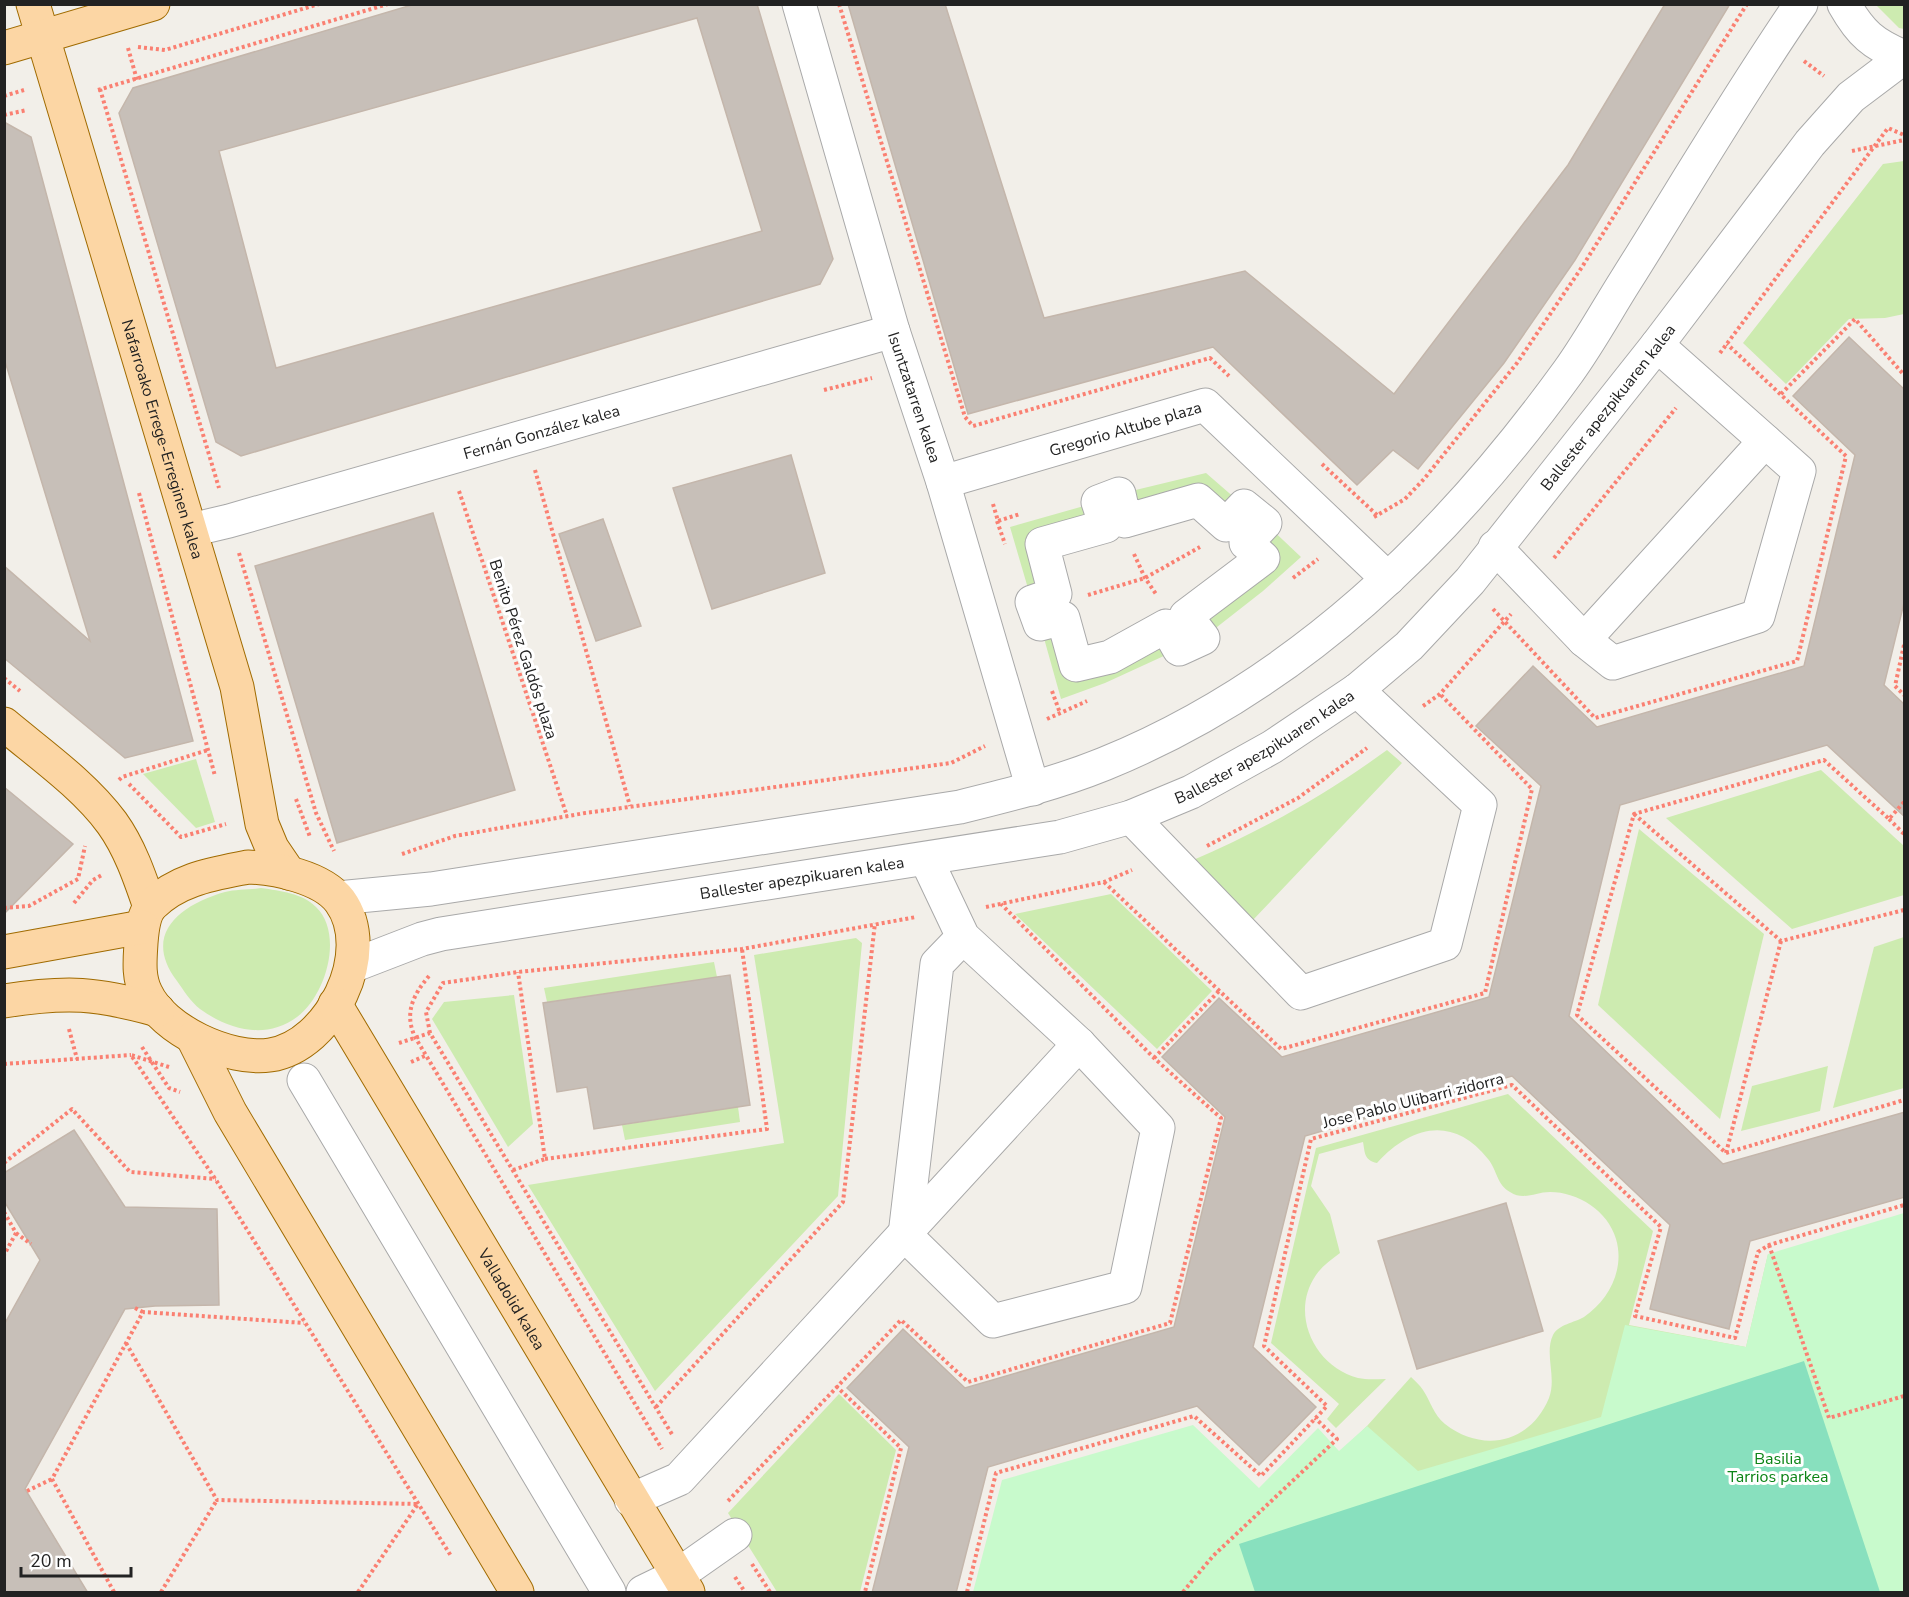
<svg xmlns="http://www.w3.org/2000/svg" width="1909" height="1597" font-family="'Nunito Sans',sans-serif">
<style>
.grass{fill:#cdebb0}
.park{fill:#c8facc}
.pitch{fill:#88e0be}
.building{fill:#c7bfb8;stroke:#c4b6ab;stroke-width:1.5;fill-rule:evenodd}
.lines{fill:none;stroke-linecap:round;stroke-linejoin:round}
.minor-casing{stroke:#a9a9a9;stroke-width:35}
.major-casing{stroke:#a06b00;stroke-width:35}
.path{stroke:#fa8072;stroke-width:4;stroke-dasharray:3 3;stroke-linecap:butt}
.minor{stroke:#fff;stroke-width:33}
.major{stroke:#fcd6a4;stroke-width:33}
.labels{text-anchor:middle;stroke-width:6;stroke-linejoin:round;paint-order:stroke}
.street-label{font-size:16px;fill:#222;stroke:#fff}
.park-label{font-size:16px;fill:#0c8416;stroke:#fff}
</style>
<rect width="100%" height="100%" fill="#f2efe9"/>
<g class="grass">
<polygon points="1876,5 1904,5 1904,29 1899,28"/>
<polygon points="1904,161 1904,314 1885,318 1849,319 1786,384 1743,343 1883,164"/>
<polygon points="1206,473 1244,506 1198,500 1125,521 1119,494"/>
<polygon points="1098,502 1106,526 1043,544 1055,594 1032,602 1010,527"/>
<polygon points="1265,523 1301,557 1263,591 1203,638 1186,616 1263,558"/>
<polygon points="1040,624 1076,664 1166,626 1179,649 1105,683 1061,699"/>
<path d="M1387 750 1402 763 1252 921 1191 861C1263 830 1324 796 1387 750Z"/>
<polygon points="196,759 215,822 196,828 143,774"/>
<polygon points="1821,770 1904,846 1904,895 1792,929 1666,818"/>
<polygon points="1639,829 1764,934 1720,1119 1598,1005"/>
<path d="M261 888C281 891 302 893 316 907 344 934 326 996 297 1017 266 1040 229 1030 200 1009 191 1002 184 991 177 981 142 935 179 905 225 892 236 889 250 890 261 888Z"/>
<polygon points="1111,894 1212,991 1157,1049 1015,914"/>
<polygon points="1904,937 1904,1088 1833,1108 1874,947"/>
<polygon points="856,938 862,943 838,1196 655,1391 528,1185 784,1143 754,955"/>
<polygon points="714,962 717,977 547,1002 544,988"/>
<polygon points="514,995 533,1124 508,1147 432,1019 444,1002"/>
<polygon points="1828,1066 1820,1111 1741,1131 1752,1086"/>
<path d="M1508 1094 1653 1231 1629 1325 1746 1347 1768 1254 1804 1361 1195 1592 1367 1426 1411 1377C1415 1381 1420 1385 1423 1390 1431 1402 1433 1414 1445 1424 1482 1453 1530 1444 1549 1398 1557 1377 1544 1354 1553 1335 1559 1324 1574 1323 1584 1317 1609 1300 1625 1269 1616 1239 1608 1211 1578 1192 1550 1192 1535 1192 1524 1201 1510 1192 1497 1185 1497 1170 1488 1159 1453 1115 1411 1126 1377 1163 1364 1160 1365 1153 1363 1142L1319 1154 1311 1186 1330 1214 1340 1253C1331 1260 1322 1266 1316 1275 1289 1314 1315 1367 1358 1378 1367 1380 1377 1379 1386 1379L1336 1428 1327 1419 1339 1404 1271 1343 1316 1148Z"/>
<polygon points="738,1107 740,1122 625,1140 622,1125"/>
<polygon points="839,1394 896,1450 860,1592 777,1592 728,1513"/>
</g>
<polygon class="park" points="1904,1213 1904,1592 973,1592 1002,1480 1193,1425 1259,1488 1318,1428 1339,1451 1367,1426 1418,1471 1601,1417 1625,1325 1746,1347 1768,1254"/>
<polygon class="pitch" points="1804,1361 1880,1592 1255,1592 1239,1544"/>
<g class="building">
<path d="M415 4H757L833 259 820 284 241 456 216 442 119 113 133 88ZM697 18 762 231 276 368 219 151Z"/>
<polygon points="848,4 945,4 1044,318 1245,271 1394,394 1568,165 1665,4 1730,4 1575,260 1504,363 1418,469 1393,450 1357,485 1213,347 968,414"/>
<polygon points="4,122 31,137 193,741 125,758 4,658 4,566 90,641 4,358"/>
<polygon points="1849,337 1905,390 1905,599 1884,685 1905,705 1905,817 1827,745 1620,805 1569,1016 1723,1164 1905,1112 1905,1197 1750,1241 1729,1329 1650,1309 1670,1225 1512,1076 1305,1136 1253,1347 1316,1407 1259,1465 1197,1406 988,1467 956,1593 872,1593 909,1447 847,1388 903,1329 965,1388 1174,1327 1225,1117 1162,1057 1219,998 1282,1057 1489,997 1541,786 1476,726 1533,666 1597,727 1804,666 1855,455 1793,396"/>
<polygon points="791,455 825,573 712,609 673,488"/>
<polygon points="433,513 515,790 337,843 255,566"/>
<polygon points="603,519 641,626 596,641 559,534"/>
<polygon points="4,787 73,844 4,914"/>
<polygon points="730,975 750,1105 594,1129 587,1087 557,1092 543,1003"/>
<polygon points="74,1130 125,1207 217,1209 219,1305 155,1306 125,1309 25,1489 88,1593 4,1593 4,1325 40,1260 4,1201 4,1173"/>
<polygon points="1506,1203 1543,1331 1417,1369 1378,1241"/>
</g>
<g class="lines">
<g class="minor-casing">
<g id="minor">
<path id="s1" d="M799 4 893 331 943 482 1033 789"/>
<path d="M1844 4C1861 34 1873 44 1904 57"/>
<path id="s2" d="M943 482 1205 405 1388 579"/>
<polygon points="1119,494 1125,521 1198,500 1226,525 1244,506 1265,523 1246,543 1263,558 1186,616 1203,638 1179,649 1166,626 1110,657 1076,665 1063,618 1040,624 1032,602 1055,594 1042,544 1106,526 1098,502"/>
<path id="s3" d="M191 530 229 521 893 331"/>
<polyline points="1495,547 1584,640 1613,663 1758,616 1799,471 1657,345"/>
<polyline points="1584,640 1765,441"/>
<polyline points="1131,817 1301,993 1445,944 1480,805 1357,690"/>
<polyline points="926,859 963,937 1079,1044 1158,1128 1125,1287 993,1321 905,1235 937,964 963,937"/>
<path d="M338 898 431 889 960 807C1009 795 1057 783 1104 764 1298 685 1447 539 1568 372 1589 343 1607 310 1626 280 1684 188 1739 94 1801 4"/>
<path id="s4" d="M352 966 422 939 441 934 1060 837 1131 817 1191 792 1272 747 1357 690 1409 646 1470 581 1657 345 1810 143 1851 97 1904 57"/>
<polyline points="304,1080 609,1592"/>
<polyline points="631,1500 679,1479 1079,1044"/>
<polyline points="643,1592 678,1575 735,1535"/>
</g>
</g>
<g class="major-casing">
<g id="major">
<path id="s5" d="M33 4 237 687 262 824 272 848 289 873"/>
<polyline points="4,48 153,4"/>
<path d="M4 724C41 755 84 785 112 823 130 848 140 878 150 907"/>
<path d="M248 867C275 868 322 877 340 901 377 952 330 1046 270 1055 229 1061 163 1030 146 993 138 977 140 960 141 943 142 931 143 914 152 905 178 879 213 874 248 867Z"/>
<polyline points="4,952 142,927"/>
<path d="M4 1001C68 991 96 993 158 1010"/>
<path id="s6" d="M335 1004 688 1592"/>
<polyline points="193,1038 230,1112 517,1592"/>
</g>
</g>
<g class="path">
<polyline points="839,4 965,417 973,426 1210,358 1229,376"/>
<polyline points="138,47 165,50 319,4"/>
<polyline points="128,48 137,80"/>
<polyline points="1804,61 1824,76"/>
<polyline points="100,89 219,488"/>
<polyline points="98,90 388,4"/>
<polyline points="4,96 24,90"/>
<polyline points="4,115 27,110"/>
<polyline points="1852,151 1904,140"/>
<polyline points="1720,353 1888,128 1904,135"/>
<polyline points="824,390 872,378"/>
<polyline points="1781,394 1855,319 1904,375"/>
<polyline points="1322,464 1377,515"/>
<polyline points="535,470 630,806"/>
<polyline points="459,491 567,816"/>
<polyline points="139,493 215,776"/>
<polyline points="993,504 998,521 1020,514"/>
<polyline points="1374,517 1405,499 1424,479 1517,363 1582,267 1747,4"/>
<polyline points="997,521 1005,544"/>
<polyline points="239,553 316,813 334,851"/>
<polyline points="1134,554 1145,578 1156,594"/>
<polyline points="1554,558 1676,408"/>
<polyline points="1293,578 1318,559"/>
<polyline points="1088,595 1145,578 1200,547"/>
<polyline points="1493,609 1595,718 1797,661 1846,456 1727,344"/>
<polyline points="1904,645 1895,686 1904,695"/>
<polyline points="4,678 20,691"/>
<polyline points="1052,691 1060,713"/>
<polyline points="1423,706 1440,694 1511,614"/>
<polyline points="1047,719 1087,701"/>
<polyline points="119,780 122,777 208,750"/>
<polyline points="129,784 181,837 226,824"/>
<polyline points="296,799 310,837"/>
<polyline points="1904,802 1889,819 1824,760 1634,814 1577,1015 1726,1153 1904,1100"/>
<polyline points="1634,814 1781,941 1904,910"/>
<polyline points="1889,819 1904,834"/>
<polyline points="1207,846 1298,798 1367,748"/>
<polyline points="402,854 455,836 585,813 951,763 985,746"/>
<polyline points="1104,882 1281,1049 1485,993 1532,789 1440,694"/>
<polyline points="74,903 93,880 102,875"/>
<polyline points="986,907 1104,882 1132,870"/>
<polyline points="4,908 29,906 78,879 85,846"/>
<path d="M429 976C413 995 404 1013 415 1037L662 1449"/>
<polyline points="69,1029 77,1059"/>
<polyline points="430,1033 426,1012 443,983 518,972 742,949 916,917"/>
<polyline points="399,1043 430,1033 673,1436"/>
<polyline points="142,1047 169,1088 180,1092"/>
<polyline points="1154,1058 1220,990"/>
<polyline points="411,1062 427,1055"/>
<polyline points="4,1064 131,1055"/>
<polyline points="169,1067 131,1055 216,1180 451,1556"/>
<polyline points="1726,1153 1781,941"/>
<polyline points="545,1159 767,1129 742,949"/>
<polyline points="4,1163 72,1109 130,1172 216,1179"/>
<polyline points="513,1170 545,1159 518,972"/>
<polyline points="4,1212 16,1233 4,1255"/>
<polyline points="16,1233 31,1244"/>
<polyline points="1769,1245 1829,1418 1904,1396"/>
<polyline points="135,1308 143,1312"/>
<polyline points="126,1343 217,1500 418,1504"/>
<polyline points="836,1386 901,1448 865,1592"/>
<polyline points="656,1407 843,1202 875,923"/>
<polyline points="27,1491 52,1479"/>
<polyline points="728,1501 901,1320 968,1382 1170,1323 1221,1118 1154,1058 1001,904"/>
<polyline points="752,1564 770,1592"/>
<polyline points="735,1577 745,1592"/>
<polyline points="114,1592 52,1479 143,1312 304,1323"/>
<polyline points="161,1592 217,1500"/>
<polyline points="358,1592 418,1504"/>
<polyline points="967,1592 996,1473 1194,1416 1261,1476 1327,1406 1264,1346 1311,1139 1512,1085 1661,1227 1635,1316 1735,1338 1758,1252 1769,1245 1904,1205"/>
<polyline points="1183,1592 1213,1556 1337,1439 1315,1418"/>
</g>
<use href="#minor" class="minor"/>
<use href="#major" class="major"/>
</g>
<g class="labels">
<g class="street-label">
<text dy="6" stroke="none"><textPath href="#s1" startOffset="410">Isuntzatarren kalea</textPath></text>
<text dy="6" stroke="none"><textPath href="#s4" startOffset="1434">Ballester apezpikuaren kalea</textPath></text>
<text dy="6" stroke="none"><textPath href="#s2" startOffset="190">Gregorio Altube plaza</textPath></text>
<text dy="6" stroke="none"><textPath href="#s3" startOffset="364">Fernán González kalea</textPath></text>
<text dy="6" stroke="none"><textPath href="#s5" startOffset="454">Nafarroako Errege-Erreginen kalea</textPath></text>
<text transform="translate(524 649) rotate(72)" y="6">Benito Pérez Galdós plaza</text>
<text dy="6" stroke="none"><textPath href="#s4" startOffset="946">Ballester apezpikuaren kalea</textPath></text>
<text dy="6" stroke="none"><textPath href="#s4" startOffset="460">Ballester apezpikuaren kalea</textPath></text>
<text transform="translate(1413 1100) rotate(-14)" y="6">Jose Pablo Ulibarri zidorra</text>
<text dy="6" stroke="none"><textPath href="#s6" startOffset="344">Valladolid kalea</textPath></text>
</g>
<g class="park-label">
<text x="1778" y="1464">Basilia<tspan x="1778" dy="18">Tarrios parkea</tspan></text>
</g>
</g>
<rect width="1909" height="1597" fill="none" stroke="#222222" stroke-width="12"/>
<path d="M21 1567v9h110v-9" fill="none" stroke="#222222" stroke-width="3"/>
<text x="30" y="1567" font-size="18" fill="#222222" stroke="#ffffff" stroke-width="4.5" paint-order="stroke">20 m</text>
</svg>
